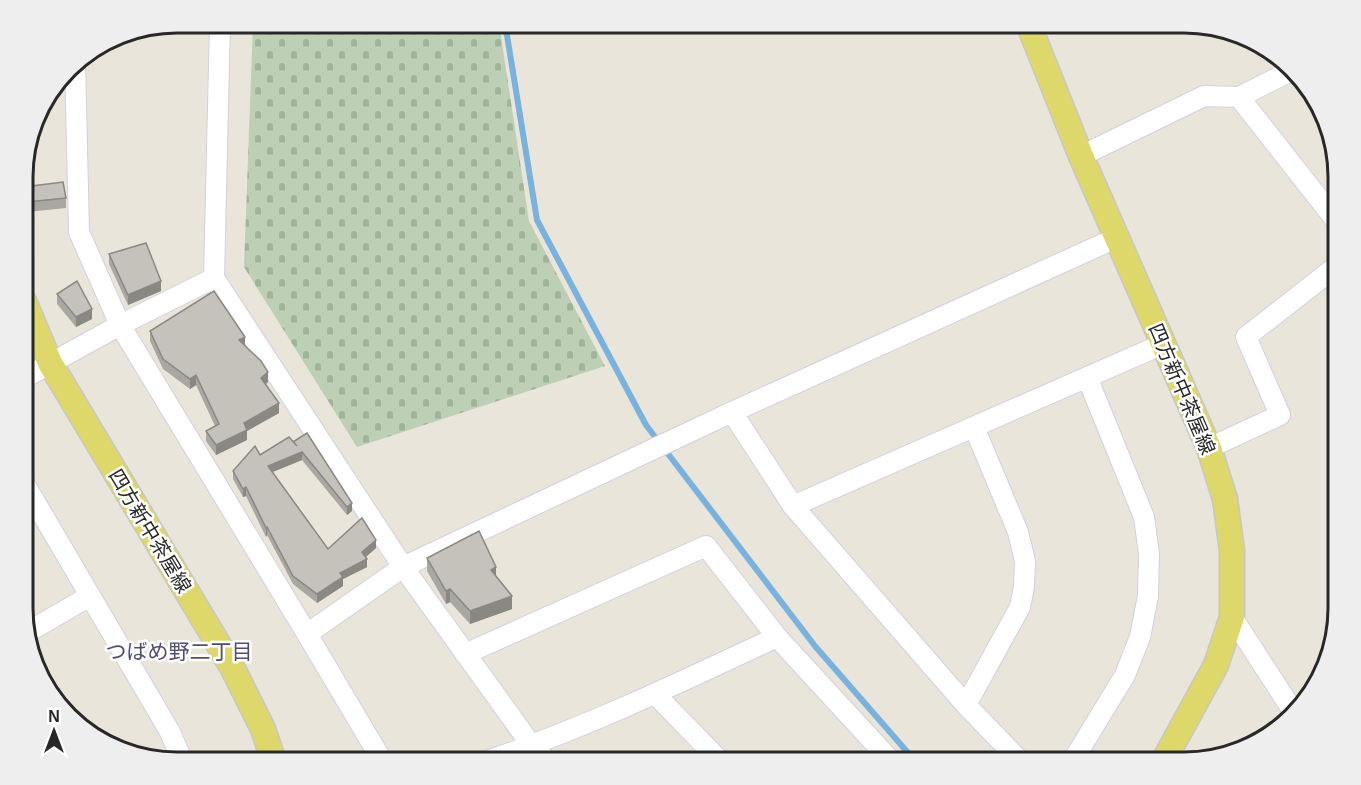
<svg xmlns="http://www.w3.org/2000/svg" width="1361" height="785" font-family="Arial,'Noto Sans JP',sans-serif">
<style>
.cemetery{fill:url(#cemetery-stones)}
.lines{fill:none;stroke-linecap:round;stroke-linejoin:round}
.stream{stroke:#7ab2de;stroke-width:6}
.minor-casing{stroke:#d1d1df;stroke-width:22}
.major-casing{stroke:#c7c7c7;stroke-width:27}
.minor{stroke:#fff;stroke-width:20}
.major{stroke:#ded86b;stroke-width:24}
.wall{fill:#a9a7a1}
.shaded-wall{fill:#898883}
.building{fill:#c4c2bb;stroke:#898883;stroke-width:1.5}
.labels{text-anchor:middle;stroke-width:5;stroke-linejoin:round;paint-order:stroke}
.street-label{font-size:20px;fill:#282828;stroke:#fff}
.neighbourhood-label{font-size:21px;fill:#4f4e72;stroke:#fff}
.rim{fill:none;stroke:#282828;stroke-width:3}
</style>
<defs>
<pattern id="cemetery-stones" width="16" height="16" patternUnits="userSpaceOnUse" patternTransform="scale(1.5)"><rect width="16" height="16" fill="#bdd0b5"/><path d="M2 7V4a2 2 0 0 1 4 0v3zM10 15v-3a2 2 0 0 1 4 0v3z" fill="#a2b39c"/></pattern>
</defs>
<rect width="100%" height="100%" fill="#e9e5db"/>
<polygon class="cemetery" points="253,23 499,23 529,221 605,366 357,447 244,267"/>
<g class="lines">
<polyline class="stream" points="505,23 537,220 646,425 815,646 916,762"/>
<g class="minor-casing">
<g id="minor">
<polyline points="220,23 214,278 403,567 532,746 548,762"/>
<polyline points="75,61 79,232 120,325 307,634 383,762"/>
<polyline points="1239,97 1338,223"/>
<polyline points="1081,156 1204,96 1239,97 1291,71"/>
<polyline points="24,378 120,325 214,278"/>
<polyline points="732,412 793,506 966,705 1021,762"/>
<polyline points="1209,448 1280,415 1246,337 1338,265"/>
<polyline points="24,483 170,732 183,762"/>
<polyline points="793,506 1163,344"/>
<polyline points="1232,617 1293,711"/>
<polyline points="26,633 90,596"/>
<polyline points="307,634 403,567 732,412 1116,238"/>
<polyline points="465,654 706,546 777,637 892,762"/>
<polyline points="655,694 721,762"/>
<polyline points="966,705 1020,607 1024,587 1025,561 1018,532 974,427"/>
<path d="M484 762C585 728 681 682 777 637"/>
<polyline points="1072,762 1125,675 1140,637 1148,596 1149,554 1144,517 1087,377"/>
</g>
</g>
<g class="major-casing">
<g id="major">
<polyline points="1028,23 1081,156 1209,448 1225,499 1232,551 1232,617 1216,665 1163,762"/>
<polyline points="24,301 50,363 232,667 263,729 274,762"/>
</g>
</g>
<use href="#minor" class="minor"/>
<use href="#major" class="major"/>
</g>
<g class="wall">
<polygon points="24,187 66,198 66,208 27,212 24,197"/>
<polygon points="109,254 161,291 128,305 109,264"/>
<polygon points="57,294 92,319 76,327 57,304"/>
<polygon points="150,331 245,345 268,382 266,384 279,413 247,431 247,440 216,455 206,441 206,431 215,426 196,385 190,389 163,369 150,341"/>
<polygon points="289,437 352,511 347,515 302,460 272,472 328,549 376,548 366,557 367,567 343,579 343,586 317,603 293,584 267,535 266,537 246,496 243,497 233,479 233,471"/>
<polygon points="427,558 496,576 512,609 470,624 450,602 446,604 427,571"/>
</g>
<g class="shaded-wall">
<polygon points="161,281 161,291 128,305 128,295"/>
<polygon points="92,309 92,319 76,327 76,317"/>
<polygon points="245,337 245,347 239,340"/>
<polygon points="268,372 268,382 261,388 261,378"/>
<polygon points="196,375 196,385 190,389 190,379"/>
<polygon points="279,403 279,413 247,431 247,440 216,455 216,445 244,423"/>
<polygon points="302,452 302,460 268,474 268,466"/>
<polygon points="246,487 246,496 243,497 243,489"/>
<polygon points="352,503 352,511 347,515 347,507"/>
<polygon points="267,527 267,535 266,537 266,528"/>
<polygon points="376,540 376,548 362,560 362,552"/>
<polygon points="367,559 367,567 343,579 343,586 317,603 317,594 340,573"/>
<polygon points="496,567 496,580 491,570"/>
<polygon points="450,589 450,602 446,604 446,591"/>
<polygon points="512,596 512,609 470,624 470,611"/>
</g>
<g class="building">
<polygon points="63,182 66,198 27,202 24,187"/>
<polygon points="146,243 161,281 128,295 109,254"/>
<polygon points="77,281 92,309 76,317 57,294"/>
<polygon points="214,291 245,337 239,340 261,361 268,372 261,378 279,403 244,423 247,430 216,445 206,431 219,424 196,375 190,379 163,359 150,331"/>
<polygon points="307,433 352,503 347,507 302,452 268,466 328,549 362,518 376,540 362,552 367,559 340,573 343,577 317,594 293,576 267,527 266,528 246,487 243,489 233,471 255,446 260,455 289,437 297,446 293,442"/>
<polygon points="479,531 496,567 491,570 512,596 470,611 450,589 446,591 427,558"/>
</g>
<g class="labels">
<g class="street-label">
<text transform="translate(1182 389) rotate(67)" y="7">四方新中茶屋線</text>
<text transform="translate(150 531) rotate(59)" y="7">四方新中茶屋線</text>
</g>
<g class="neighbourhood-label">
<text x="179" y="659">つばめ野二丁目</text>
</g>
</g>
<path d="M0 0H1361V785H0ZM177 33H1184A144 144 0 0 1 1328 177V608A144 144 0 0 1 1184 752H177A144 144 0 0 1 33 608V177A144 144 0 0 1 177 33Z" fill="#eee" fill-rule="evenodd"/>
<path class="rim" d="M177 33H1184A144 144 0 0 1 1328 177V608A144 144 0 0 1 1184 752H177A144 144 0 0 1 33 608V177A144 144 0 0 1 177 33Z"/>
<g transform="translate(54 731)" stroke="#ffffff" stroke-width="4.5" paint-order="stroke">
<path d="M0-4.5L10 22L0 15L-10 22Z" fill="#282828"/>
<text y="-9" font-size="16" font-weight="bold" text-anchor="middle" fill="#282828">N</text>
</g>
</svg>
